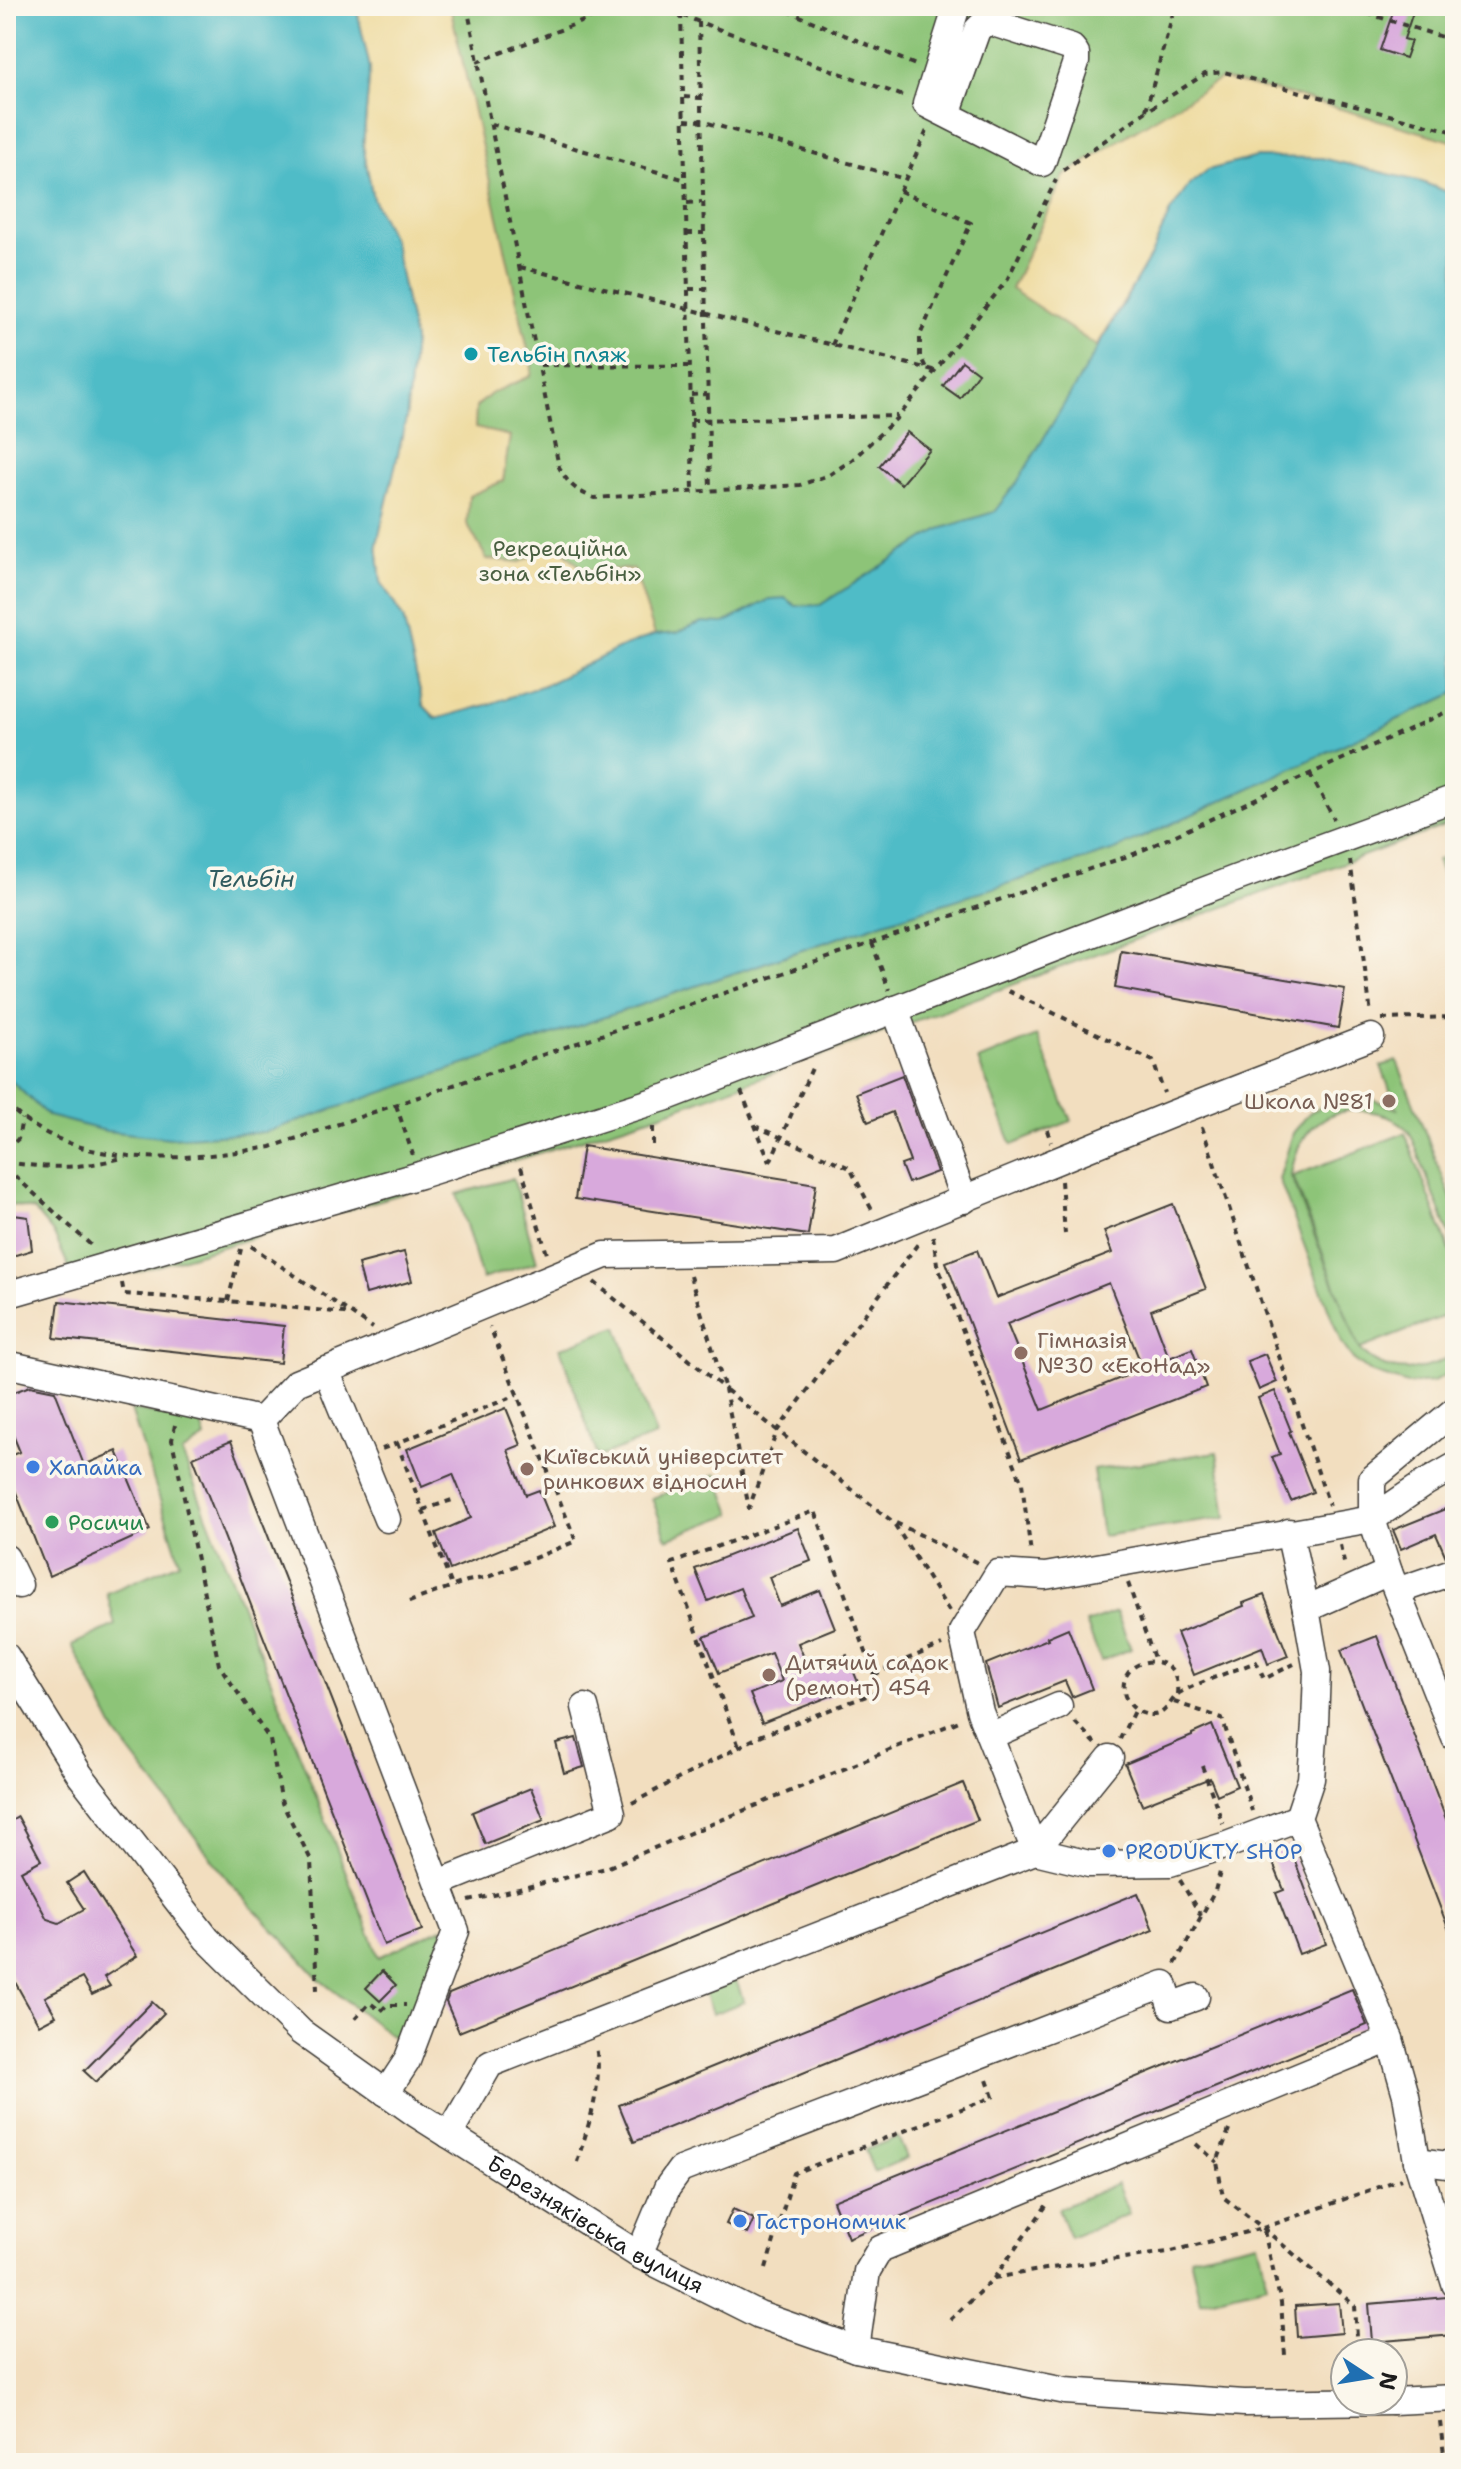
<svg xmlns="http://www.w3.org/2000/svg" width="1461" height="2469" font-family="'Shantell Sans',sans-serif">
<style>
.green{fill:#8dc478;stroke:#54704a;stroke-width:2}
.sand{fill:#eeda9e;stroke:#857b5d;stroke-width:2}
.water{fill:#4fbcc7;stroke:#366c72;stroke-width:2}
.building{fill:#d8a9dc;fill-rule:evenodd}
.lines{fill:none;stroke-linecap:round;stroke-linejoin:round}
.minor-casing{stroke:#3c3934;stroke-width:29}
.path{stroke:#3c3934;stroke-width:4;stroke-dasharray:6 6;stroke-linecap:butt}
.minor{stroke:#fff;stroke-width:26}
.culture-dot{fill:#0f9aa8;stroke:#fbf7ec;stroke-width:3}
.education-dot{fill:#8d6e63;stroke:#fbf7ec;stroke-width:3}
.shop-dot{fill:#3f7fe0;stroke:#fbf7ec;stroke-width:3}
.leisure-dot{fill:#2e9e5b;stroke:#fbf7ec;stroke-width:3}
.labels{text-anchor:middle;stroke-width:7;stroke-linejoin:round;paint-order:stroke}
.culture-label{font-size:22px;fill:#0d838f;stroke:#fbf7ec;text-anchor:start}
.park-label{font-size:22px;fill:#495f41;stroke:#fbf7ec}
.education-label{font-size:22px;fill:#785e54;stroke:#fbf7ec;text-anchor:start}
.shop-label{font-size:22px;fill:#366cbe;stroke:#fbf7ec;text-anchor:start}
.leisure-label{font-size:22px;fill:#27864d;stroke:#fbf7ec;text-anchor:start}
.street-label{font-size:22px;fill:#1c1c1c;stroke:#fbf7ec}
.water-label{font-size:24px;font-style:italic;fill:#305c60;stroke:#fbf7ec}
</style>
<rect width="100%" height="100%" fill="#fbf7ec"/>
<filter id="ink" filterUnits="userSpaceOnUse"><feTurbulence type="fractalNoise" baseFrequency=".0125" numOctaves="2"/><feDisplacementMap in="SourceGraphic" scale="16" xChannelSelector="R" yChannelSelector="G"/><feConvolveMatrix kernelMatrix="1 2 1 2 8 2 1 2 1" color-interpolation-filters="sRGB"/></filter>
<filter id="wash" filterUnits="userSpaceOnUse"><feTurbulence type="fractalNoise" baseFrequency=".006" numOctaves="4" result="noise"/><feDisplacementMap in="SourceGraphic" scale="32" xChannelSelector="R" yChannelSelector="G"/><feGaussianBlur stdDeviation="1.8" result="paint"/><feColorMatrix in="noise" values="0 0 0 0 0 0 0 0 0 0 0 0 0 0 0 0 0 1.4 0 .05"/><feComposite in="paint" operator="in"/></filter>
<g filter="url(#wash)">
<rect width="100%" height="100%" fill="#f2debf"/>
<g class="green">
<polygon points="6,6 1455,6 1450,23 1455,25 1455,822 659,1115 523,1158 136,1272 77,1285 54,1234 34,1210 6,1204"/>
<polygon points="1455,853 1455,909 1437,860"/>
<polygon points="1037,1036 1071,1121 1012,1145 978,1060"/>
<path d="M1397 1061 1455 1208V1248C1444 1221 1434 1194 1423 1167 1419 1156 1415 1142 1409 1132 1403 1123 1388 1116 1378 1113 1329 1101 1297 1129 1291 1176L1359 1348 1293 1176 1405 1133 1455 1264V1312L1360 1349C1383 1377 1429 1375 1455 1352V1369L1433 1382 1407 1384 1370 1372 1353 1359 1341 1342 1279 1179 1293 1133 1310 1112 1336 1100 1367 1097 1397 1109 1381 1066Z"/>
<polygon points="513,1178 537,1262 482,1279 457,1194"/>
<polygon points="617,1327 656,1436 598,1457 560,1348"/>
<polygon points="131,1410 200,1421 205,1438 182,1453 379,1957 442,1928 444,1939 399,2042 320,1980 232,1885 117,1735 72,1645 115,1625 107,1593 180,1562"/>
<polygon points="1217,1452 1226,1518 1102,1536 1093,1470"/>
<polygon points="717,1474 732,1514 667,1539 652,1498"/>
<polygon points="1116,1612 1131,1649 1101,1661 1086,1623"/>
<polygon points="736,1980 744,2002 712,2014 704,1992"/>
<polygon points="898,2137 907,2158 874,2172 865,2150"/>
<polygon points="1117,2184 1129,2214 1070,2238 1058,2209"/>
<polygon points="1258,2242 1268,2285 1200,2301 1190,2257"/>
</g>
<g class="sand">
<path d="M356 6H450L532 367 531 376 492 393 476 407 475 428 510 436 503 481 469 496 467 524 487 559 520 562 556 544 584 570 634 569 655 635C618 649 584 668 548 683 513 699 474 708 437 719L423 705 403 618 381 582 377 544 406 419 414 340 394 243 373 200 363 146 370 68Z"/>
<polygon points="1221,79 1292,95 1455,142 1455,195 1422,182 1170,212 1151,255 1097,346 1011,289 1064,176 1129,134"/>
</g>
<polygon class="water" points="6,6 356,6 370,68 363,146 373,199 394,243 414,340 406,419 377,544 381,582 403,618 423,705 436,719 487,705 547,684 622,647 655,635 677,633 702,622 724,623 770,599 785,598 796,606 820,605 940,529 994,512 1018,481 1093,356 1151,255 1170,212 1190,184 1208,170 1257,157 1322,158 1422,182 1455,195 1455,693 1115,850 882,923 266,1132 170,1138 106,1131 48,1116 6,1076"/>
<g id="blocks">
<g class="building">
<polygon points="1395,6 1415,6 1404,39 1411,41 1405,58 1380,50"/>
<polygon points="962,361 978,373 960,398 943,386"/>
<polygon points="907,432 930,450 901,484 879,466"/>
<polygon points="1121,951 1345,989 1338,1028 1115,988"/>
<polygon points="902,1075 937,1172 908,1183 901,1165 910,1162 892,1112 868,1122 856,1093"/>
<polygon points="583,1146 816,1184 808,1235 575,1199"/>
<path d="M1173 1204 1206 1289 1151 1310 1169 1358 1192 1349 1206 1387 1021 1459 946 1262 977 1250 996 1298 1112 1253 1104 1231ZM1109 1283 1143 1369 1042 1410 1007 1324Z"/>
<polygon points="6,1214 28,1217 32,1250 6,1258"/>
<polygon points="404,1252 412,1281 366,1294 358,1264"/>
<polygon points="59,1301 284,1326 280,1363 54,1338"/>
<polygon points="1265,1354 1277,1382 1259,1390 1247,1361"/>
<polygon points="30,1386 55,1391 84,1465 117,1451 150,1530 49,1576 6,1467 6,1457 20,1452 6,1418 6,1395"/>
<polygon points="1275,1391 1291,1431 1289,1432 1313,1492 1291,1501 1272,1457 1280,1454 1258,1398"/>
<polygon points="506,1408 521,1445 508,1450 526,1495 539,1490 554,1527 450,1570 436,1533 471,1518 453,1474 422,1487 407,1449"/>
<polygon points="231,1441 422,1930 384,1945 193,1457"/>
<polygon points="1455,1505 1455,1555 1446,1557 1436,1534 1401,1549 1393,1530"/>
<polygon points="798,1528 811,1561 769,1577 780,1606 820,1590 835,1628 798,1643 809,1670 847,1655 859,1685 762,1723 750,1694 782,1681 771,1653 719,1673 704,1637 752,1618 740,1588 708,1601 695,1569"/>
<polygon points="1264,1595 1288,1656 1268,1664 1262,1647 1194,1675 1177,1633 1244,1606 1243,1603"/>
<polygon points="1068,1628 1092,1689 1072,1697 1065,1681 998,1708 986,1664 1048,1639 1047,1637"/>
<polygon points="1377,1636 1455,1843 1455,1946 1341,1650"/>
<polygon points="1212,1725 1237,1786 1217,1795 1210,1778 1142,1805 1125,1764 1192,1736 1192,1734"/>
<polygon points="576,1738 584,1767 564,1773 556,1743"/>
<polygon points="963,1783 978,1820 459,2032 446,2002 449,1994"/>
<polygon points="531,1788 544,1820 485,1844 472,1812"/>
<polygon points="18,1817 41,1860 21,1871 47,1919 59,1923 84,1909 67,1883 84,1872 137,1956 104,1977 110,1986 92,1995 82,1978 45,1997 56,2016 39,2025 6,1966 6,1824"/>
<polygon points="1289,1845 1326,1944 1299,1954 1276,1893 1284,1890 1269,1853"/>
<polygon points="1138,1893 1153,1930 634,2142 619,2105"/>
<polygon points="382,1971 396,1985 380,2001 366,1988"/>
<polygon points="1352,1989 1367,2025 848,2238 833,2201"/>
<polygon points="152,2002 164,2013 96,2082 84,2071"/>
<polygon points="733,2209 754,2219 747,2234 726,2224"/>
<polygon points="1447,2297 1451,2299 1454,2335 1372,2342 1369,2304"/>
<polygon points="1339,2303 1342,2333 1297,2337 1295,2306"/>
</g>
</g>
</g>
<g filter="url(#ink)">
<use href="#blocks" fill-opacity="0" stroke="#3c3934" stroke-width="2"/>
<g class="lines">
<g class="minor-casing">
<g id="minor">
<polyline points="947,114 977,30 984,23 993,23 1072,48 1076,53 1076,62 1042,163 926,104 957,6"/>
<polyline points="895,1009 964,1200"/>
<polyline points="6,1295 420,1175 667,1097 1237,878 1455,798"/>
<polyline points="6,1364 261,1420 456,1931 407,2061 386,2093"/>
<polyline points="326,1370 387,1519"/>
<polyline points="1455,1410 1372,1479 1372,1519 1389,1572 1455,1738"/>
<polyline points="261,1420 296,1383 605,1255 836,1251 1172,1114 1371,1037"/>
<polyline points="1289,1532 1306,1609"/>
<polyline points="6,1558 19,1585"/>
<polyline points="1389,1572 1306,1609 1317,1671 1315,1724 1311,1779 1298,1818 1390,2039 1406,2095 1417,2161 1455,2284"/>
<polyline points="1397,1591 1455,1571"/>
<path id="s1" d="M6 1656 80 1775 207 1939 301 2032 416 2114 639 2255 759 2315 856 2349 1065 2391 1244 2403 1392 2401"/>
<polyline points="990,1736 1059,1706"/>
<polyline points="1110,1758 1035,1851 980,1712 962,1632 998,1573 1045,1576 1372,1519 1425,1483 1455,1466"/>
<polyline points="439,1883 612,1813 585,1707"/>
<polyline points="449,2135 490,2064 1035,1851 1089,1864 1170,1863 1227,1845 1298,1818"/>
<polyline points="1417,2161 1455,2166"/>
<polyline points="639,2255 667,2188 680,2170 1164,1984 1171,2006 1196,1997"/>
<polyline points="856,2349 867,2271 880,2249 1390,2039"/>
<polyline points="1393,2401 1455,2398"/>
</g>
</g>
<g class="path">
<path d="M467 6 559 467C568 484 576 491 594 498L800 485 829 475 852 460 899 416 1007 280 1056 180"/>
<polyline points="660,6 699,22 906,97"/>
<polyline points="776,6 918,66"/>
<polyline points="1344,6 1455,41"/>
<polyline points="681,14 693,491"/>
<polyline points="699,22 710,490"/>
<polyline points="477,62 622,6"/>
<polyline points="684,97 700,98"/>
<polyline points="1146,110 1174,10"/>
<polyline points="685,120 701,121 905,179"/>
<polyline points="491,124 686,180"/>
<polyline points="1063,170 1145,112 1205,74 1224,72 1455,132"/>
<polyline points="900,191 971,223 920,335 920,356 926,368"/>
<polyline points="687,203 702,202"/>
<polyline points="687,233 704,233"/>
<polyline points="520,267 937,371"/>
<polyline points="689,289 705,289"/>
<polyline points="832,345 928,128"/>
<polyline points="540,365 690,366"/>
<polyline points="691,395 707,394"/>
<polyline points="691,420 897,416"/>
<polyline points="1310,774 1334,819"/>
<polyline points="1350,860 1371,1014"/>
<polyline points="872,943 889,990"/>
<polyline points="1008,991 1153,1061 1164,1093"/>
<polyline points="1382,1019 1455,1017"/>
<polyline points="741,1091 770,1162"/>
<path d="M6 1104C77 1172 181 1161 271 1147L1134 854 1455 708"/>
<polyline points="396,1105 413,1155"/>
<polyline points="755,1126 850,1168 873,1212"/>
<polyline points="1202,1127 1329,1505"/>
<polyline points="1047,1130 1051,1142"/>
<polyline points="653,1145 653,1125"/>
<polyline points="6,1150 18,1139 22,1119"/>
<path d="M6 1162C51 1169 78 1169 122 1158"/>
<polyline points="770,1162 813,1066"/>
<polyline points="521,1167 547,1254"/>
<polyline points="6,1168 93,1247"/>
<polyline points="1061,1181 1065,1234"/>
<polyline points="933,1236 937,1264 1022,1483 1031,1554"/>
<polyline points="251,1246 373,1328"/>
<polyline points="690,1276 725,1389 893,1522 949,1611"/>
<polyline points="594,1282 725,1389 749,1508 777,1431 920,1241"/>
<polyline points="122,1283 124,1294 228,1301 354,1314"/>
<polyline points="228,1301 241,1249"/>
<polyline points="175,1425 172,1440 219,1665 270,1740 282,1803 311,1860 317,1990"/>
<polyline points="397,1443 452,1586"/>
<polyline points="382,1449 517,1395"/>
<polyline points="423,1510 455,1499"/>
<polyline points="896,1523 978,1563"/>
<polyline points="1340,1545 1345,1567"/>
<polyline points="1128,1583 1155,1661"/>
<polyline points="409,1602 467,1581 488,1577 576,1541 490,1327"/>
<polyline points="874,1675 900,1662 942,1645"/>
<path d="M1177 1694C1182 1645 1113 1656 1125 1696 1128 1703 1134 1710 1142 1713 1167 1722 1168 1699 1181 1692 1204 1680 1231 1672 1256 1662L1264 1679 1294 1664"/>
<polyline points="1174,1702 1222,1718 1252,1811"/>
<polyline points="1075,1722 1096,1744"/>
<polyline points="1120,1739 1135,1709"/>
<polyline points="1202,1766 1223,1824"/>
<polyline points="632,1803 762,1735 880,1691 815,1511 672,1563 739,1747"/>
<polyline points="1180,1880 1201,1916"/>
<polyline points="469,1901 606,1868 959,1721"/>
<polyline points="1175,1964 1215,1891 1220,1872"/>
<polyline points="355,2019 370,2003 381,2011 387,2005 406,2005"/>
<polyline points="1229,2130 1217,2162 1223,2197 1263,2228 1401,2179"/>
<polyline points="1196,2144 1217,2162"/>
<path d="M577 2162C589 2123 603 2087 596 2046"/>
<polyline points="1263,2228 1355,2306 1358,2353"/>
<polyline points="1264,2231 1281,2303 1285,2355"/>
<polyline points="766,2268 794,2173 993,2097 986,2077"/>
<polyline points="994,2278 1051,2268 1168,2252 1263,2228"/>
<polyline points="950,2320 994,2278 1046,2206"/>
<polyline points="1440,2422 1445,2463"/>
</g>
<use href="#minor" class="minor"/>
</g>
</g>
<circle class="culture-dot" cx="471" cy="354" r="8"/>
<g class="education-dot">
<circle cx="1389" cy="1101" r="8"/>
<circle cx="1021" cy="1353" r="8"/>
<circle cx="527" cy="1469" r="8"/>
<circle cx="769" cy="1675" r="8"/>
</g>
<g class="shop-dot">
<circle cx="33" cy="1467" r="8"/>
<circle cx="1109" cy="1851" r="8"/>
<circle cx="740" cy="2221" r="8"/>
</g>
<circle class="leisure-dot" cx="52" cy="1522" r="8"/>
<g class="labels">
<g class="culture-label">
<text x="487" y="362">Тельбін пляж</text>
</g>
<g class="park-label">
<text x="560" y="556">Рекреаційна<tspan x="560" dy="25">зона «Тельбін»</tspan></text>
</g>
<g class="education-label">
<text x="1373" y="1109" text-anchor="end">Школа №81</text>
<text x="1037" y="1348">Гімназія<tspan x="1037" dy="25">№30 «ЕкоНад»</tspan></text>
<text x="543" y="1464">Київський університет<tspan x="543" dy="25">ринкових відносин</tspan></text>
<text x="785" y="1670">Дитячий садок<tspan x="785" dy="25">(ремонт) 454</tspan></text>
</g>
<g class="shop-label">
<text x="49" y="1475">Хапайка</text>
<text x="1125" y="1859">PRODUKTY SHOP</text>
<text x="756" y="2229">Гастрономчик</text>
</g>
<g class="leisure-label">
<text x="68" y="1530">Росичи</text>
</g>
<g class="street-label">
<text dy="8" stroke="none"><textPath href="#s1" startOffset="832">Березняківська вулиця</textPath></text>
</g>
<g class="water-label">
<text x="251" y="887">Тельбін</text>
</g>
</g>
<rect width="1461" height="2469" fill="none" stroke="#fbf7ec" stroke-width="32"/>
<g transform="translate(1369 2377) rotate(102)"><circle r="38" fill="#fbf7ec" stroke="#a29f99" stroke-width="2"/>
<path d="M0-6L14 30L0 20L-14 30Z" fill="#1f6fb2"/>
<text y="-12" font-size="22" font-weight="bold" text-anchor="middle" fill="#1c1c1c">N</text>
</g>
</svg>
